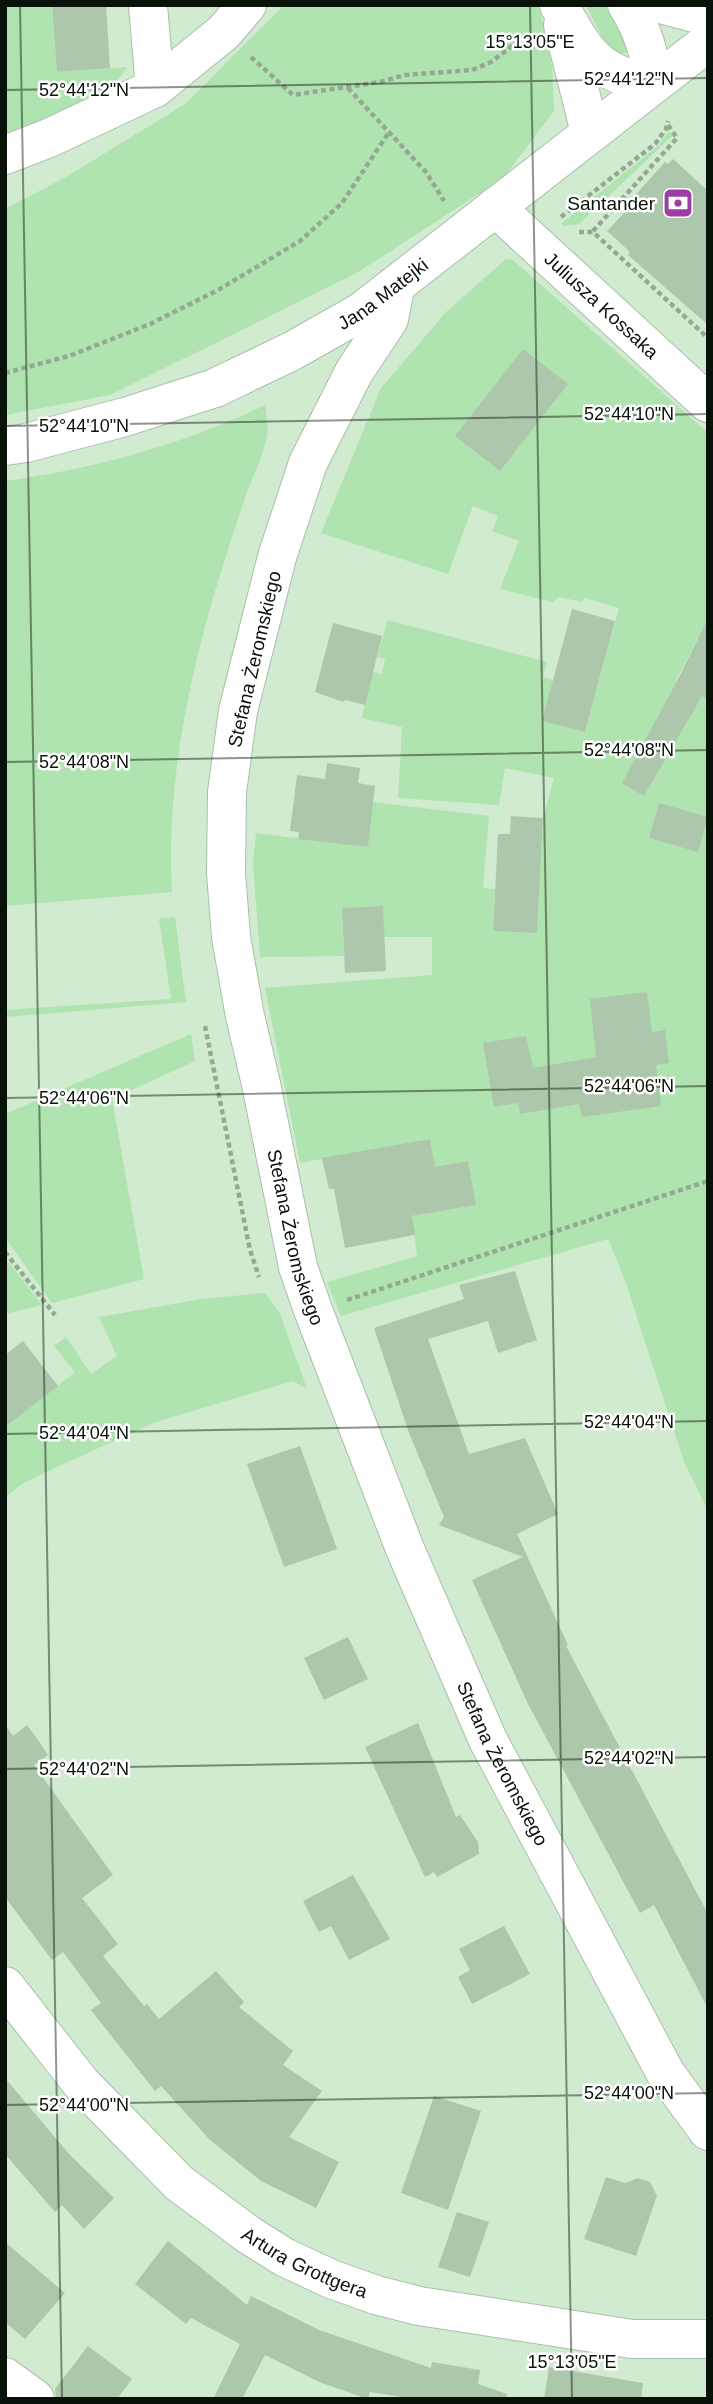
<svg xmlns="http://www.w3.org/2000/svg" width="713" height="2404" font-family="Arial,sans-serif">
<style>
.green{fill:#afe3af}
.building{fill:#adc7ad}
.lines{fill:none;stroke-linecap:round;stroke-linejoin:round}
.minor-casing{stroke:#a8c1a8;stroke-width:40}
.tertiary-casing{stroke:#a8c1a8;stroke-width:40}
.path{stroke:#94a894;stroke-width:4.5;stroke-dasharray:5 3.5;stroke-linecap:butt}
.minor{stroke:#fff;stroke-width:38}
.tertiary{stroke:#fff;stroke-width:38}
.ticks{fill:none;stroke:#091209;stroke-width:2;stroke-opacity:0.45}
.labels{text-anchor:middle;stroke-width:5;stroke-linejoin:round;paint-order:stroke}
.poi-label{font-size:19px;fill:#091209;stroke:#fff;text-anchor:end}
.street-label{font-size:19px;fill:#091209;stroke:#fff}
.ticks-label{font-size:18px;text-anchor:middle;fill:#091209;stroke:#fff;stroke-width:5;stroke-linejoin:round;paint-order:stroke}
</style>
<rect width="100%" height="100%" fill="#d1ebd1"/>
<g class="green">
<polygon points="5,5 52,5 57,72 127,67 111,90 93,103 5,133"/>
<polygon points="284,5 539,5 552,66 554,111 503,178 357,273 110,395 5,415 5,209 66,177 185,104"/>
<polygon points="586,5 607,5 622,32 629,48 626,52 619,55 604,41"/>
<polygon points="669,131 673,135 579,224 562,226 562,223 658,146"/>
<polygon points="506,259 513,260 708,433 708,618 675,682 703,697 708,690 708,1511 684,1462 625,1280 608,1239 341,1316 327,1282 417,1256 412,1216 476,1205 435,1167 429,1139 300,1163 265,988 432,975 432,937 384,937 383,906 342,908 344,956 260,957 253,863 256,833 367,847 373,802 489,816 483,888 495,889 493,931 537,933 543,818 554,778 505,768 499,805 398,798 402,727 362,718 372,672 382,674 385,659 377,657 388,620 547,662 543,677 553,680 543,721 585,732 619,608 585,598 581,602 560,597 552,602 500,589 519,541 492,531 498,516 473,506 448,574 321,533 381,388 446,312"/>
<path d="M265 405C266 415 269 427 267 437 263 455 254 474 247 492 236 524 226 556 216 588 187 686 166 790 172 892L5 906V481C94 469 185 444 265 405Z"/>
<polygon points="175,917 186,1002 5,1017 5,1010 171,999 159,919"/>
<polygon points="191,1034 195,1061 112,1099 144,1279 52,1303 5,1238 5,1114"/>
<polygon points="6,1259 42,1305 5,1314"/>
<polygon points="265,1293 280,1314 307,1389 293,1381 156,1422 59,1466 22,1484 5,1497 5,1427 75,1372 54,1346 66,1337 91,1374 117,1356 99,1317 202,1299"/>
</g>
<g class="building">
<polygon points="52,5 106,5 110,68 57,72"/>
<polygon points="673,159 708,191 708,325 628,255 630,252 607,231 626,211 623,209 665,162 668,164"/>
<polygon points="523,349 568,384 500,471 455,436"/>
<polygon points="572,609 615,621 585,732 542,721"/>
<polygon points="708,618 708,700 702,696 644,796 622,783 676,683"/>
<polygon points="333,623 382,636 365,705 345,700 344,702 315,692"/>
<polygon points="327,763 360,768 358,783 375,786 368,847 298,839 299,832 290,831 297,775 325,779"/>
<polygon points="659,803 708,817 698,852 649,838"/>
<polygon points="511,816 543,818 537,933 493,931 498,834 510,834"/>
<polygon points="383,906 386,971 345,973 342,908"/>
<polygon points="647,992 652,1032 665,1030 669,1063 656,1065 661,1106 582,1117 579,1104 520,1114 518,1103 494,1107 483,1043 526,1036 533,1068 596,1057 590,999"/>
<polygon points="430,1139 435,1167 468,1161 476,1205 412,1216 415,1235 345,1248 334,1189 329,1189 322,1158"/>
<polygon points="515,1271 537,1340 498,1353 488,1321 428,1339 469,1454 525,1438 558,1514 517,1534 568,1645 566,1646 708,1914 708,2009 654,1905 640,1913 528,1704 472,1580 523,1557 439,1525 444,1517 409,1433 374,1328 464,1299 459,1285"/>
<polygon points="23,1341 58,1386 5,1427 5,1355"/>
<polygon points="300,1446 337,1549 284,1567 247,1464"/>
<polygon points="348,1637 368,1679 324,1700 304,1658"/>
<polygon points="418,1723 456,1817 460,1815 478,1842 479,1854 437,1877 434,1872 425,1877 365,1747"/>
<polygon points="5,1724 13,1736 27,1725 38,1740 48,1755 34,1765 113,1875 82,1898 118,1944 103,1956 144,2006 147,2004 159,2019 216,1971 244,2002 239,2007 293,2051 283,2065 322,2091 289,2137 339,2162 316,2208 261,2181 210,2140 161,2086 155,2091 91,2010 101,2003 63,1952 52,1960 5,1897"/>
<polygon points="353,1875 390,1939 349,1960 331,1926 319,1932 303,1901"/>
<polygon points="504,1926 530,1974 472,2004 458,1977 470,1970 459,1949"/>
<polygon points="5,2078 69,2154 114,2198 84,2229 62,2205 55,2212 5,2154"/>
<polygon points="434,2096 481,2111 448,2210 401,2193"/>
<polygon points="606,2177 625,2183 638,2178 650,2182 657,2196 636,2256 584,2239"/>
<polygon points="457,2212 489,2222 470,2277 438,2267"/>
<polygon points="168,2241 247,2305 251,2296 319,2330 431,2368 432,2362 480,2370 478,2384 507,2394 506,2399 415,2399 370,2392 368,2399 319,2382 265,2355 242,2399 213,2399 240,2344 191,2318 186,2324 135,2284"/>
<polygon points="5,2242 65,2293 25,2339 5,2322"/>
<polygon points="88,2346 132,2379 117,2399 56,2399 55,2389"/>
<polygon points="549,2367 643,2383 641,2399 544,2399"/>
</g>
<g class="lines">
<g class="minor-casing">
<g id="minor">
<polyline points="148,5 155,88"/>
<polyline points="5,155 49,138 155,88 224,32 247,5"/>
<path id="s1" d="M495 207 708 403"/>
<path id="s2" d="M395 288 389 319 354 372 308 463 277 557 238 711 227 792 226 873 231 937 245 1016 261 1084 298 1267 313 1310 405 1549 488 1740 666 2074 708 2131"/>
<path id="s3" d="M5 1986 81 2083 179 2183 249 2235 284 2257 331 2279 376 2295 419 2306 632 2339H708"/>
<polyline points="5,2377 35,2399"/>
</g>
</g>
<g class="tertiary-casing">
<g id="tertiary">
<path d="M559 5C585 52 597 75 654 84"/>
<path d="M627 5C644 32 649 53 654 84"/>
<polyline points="664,5 694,13 708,12"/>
<polyline points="563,25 590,132"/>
<path id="s4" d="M5 446 26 443 125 417 215 388 292 351 361 312 708 42"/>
</g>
</g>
<g class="path">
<polyline points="251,57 293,95 380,82 405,75 472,70 491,62 526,35"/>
<polyline points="348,88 426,172 444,201"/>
<polyline points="561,217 655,144 666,129 668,121"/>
<polyline points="593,231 677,138 668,125"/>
<polyline points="579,232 593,232 708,338"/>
<polyline points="5,373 69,356 150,324 218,290 300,241 342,203 389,132"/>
<polyline points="205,1026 250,1250 259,1277"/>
<polyline points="5,1252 55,1315"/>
<polyline points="347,1300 708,1181"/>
</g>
<use href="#minor" class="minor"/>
<use href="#tertiary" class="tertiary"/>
</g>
<path class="ticks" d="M20 5 62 2399M530 5 572 2399M5 90 708 78M5 426 708 414M5 762 708 750M5 1098 708 1086M5 1434 708 1421M5 1769 708 1757M5 2105 708 2093"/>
<defs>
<g id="bank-square" transform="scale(1.575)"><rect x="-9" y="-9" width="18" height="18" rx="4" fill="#9d3da5" stroke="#fff"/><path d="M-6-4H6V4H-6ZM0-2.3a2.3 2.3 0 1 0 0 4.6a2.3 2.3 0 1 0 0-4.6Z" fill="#fff"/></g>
</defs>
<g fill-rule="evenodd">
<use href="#bank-square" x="678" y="203"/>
</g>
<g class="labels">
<g class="poi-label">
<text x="655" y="210">Santander</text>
</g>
<g class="street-label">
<text dy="7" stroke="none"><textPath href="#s4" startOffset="411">Jana Matejki</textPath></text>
<text dy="7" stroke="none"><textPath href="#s1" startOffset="145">Juliusza Kossaka</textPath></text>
<text transform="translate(254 659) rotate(-77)" y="7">Stefana Żeromskiego</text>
<text dy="7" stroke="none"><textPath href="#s2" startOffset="989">Stefana Żeromskiego</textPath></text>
<text dy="7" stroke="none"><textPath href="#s2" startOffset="1556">Stefana Żeromskiego</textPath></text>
<text dy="7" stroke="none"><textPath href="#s3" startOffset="413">Artura Grottgera</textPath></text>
</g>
</g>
<g class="ticks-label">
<text x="530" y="48">15°13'05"E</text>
<text x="629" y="85">52°44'12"N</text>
<text x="84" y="96">52°44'12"N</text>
<text x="629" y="420">52°44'10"N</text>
<text x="84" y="432">52°44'10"N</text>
<text x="629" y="756">52°44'08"N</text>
<text x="84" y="768">52°44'08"N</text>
<text x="629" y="1092">52°44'06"N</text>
<text x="84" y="1104">52°44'06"N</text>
<text x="629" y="1428">52°44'04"N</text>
<text x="84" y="1439">52°44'04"N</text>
<text x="629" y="1764">52°44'02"N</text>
<text x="84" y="1775">52°44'02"N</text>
<text x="629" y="2099">52°44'00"N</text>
<text x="84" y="2111">52°44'00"N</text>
<text x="572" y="2368">15°13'05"E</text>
</g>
<rect width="713" height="2404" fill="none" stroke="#091209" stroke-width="14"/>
</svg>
